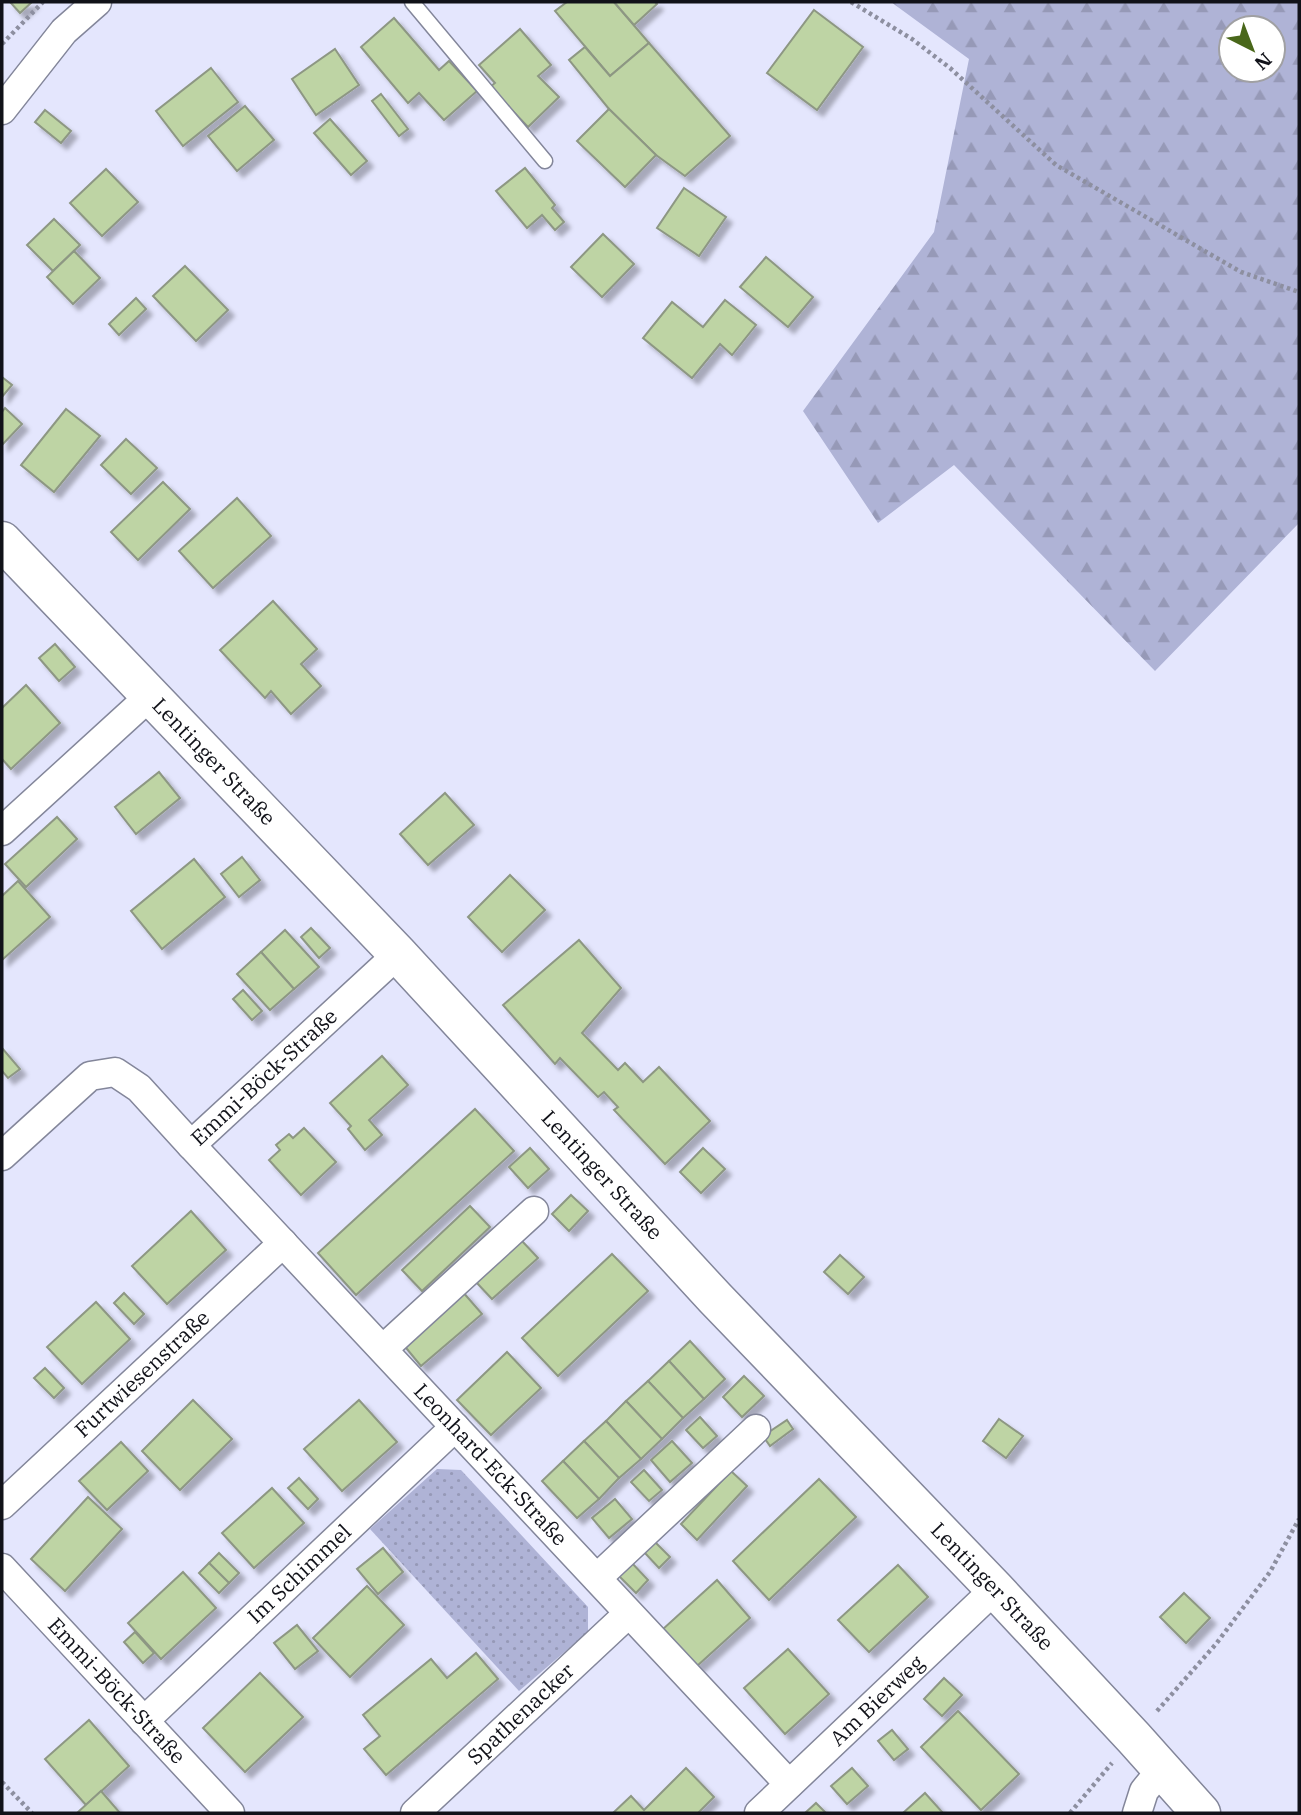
<svg xmlns="http://www.w3.org/2000/svg" width="1301" height="1815" font-family="'IBM Plex Serif',serif">
<style>
.forest{fill:url(#forest-firs);fill-rule:evenodd}
.park{fill:url(#park-dots)}
.building{fill:#bed4a4;stroke:#8d9783;stroke-width:2;filter:url(#shadow)}
.lines{fill:none;stroke-linecap:round;stroke-linejoin:round}
.lane-casing{stroke:#83869a;stroke-width:17}
.street-casing{stroke:#83869a;stroke-width:31}
.secondary-casing{stroke:#83869a;stroke-width:41}
.path{stroke:#8d8fa0;stroke-width:4.5;stroke-dasharray:3.5 3.5;stroke-linecap:butt}
.lane{stroke:#fff;stroke-width:14}
.street{stroke:#fff;stroke-width:28}
.secondary{stroke:#fff;stroke-width:38}
.labels{text-anchor:middle;stroke-width:5;stroke-linejoin:round;paint-order:stroke}
.street-label{font-size:21px;fill:#111219;stroke:#fff}
</style>
<defs>
<pattern id="forest-firs" width="22" height="20" patternUnits="userSpaceOnUse" patternTransform="scale(1.75)"><rect width="22" height="20" fill="#afb3d6"/><path d="M5 1l3.5 6h-7zM16 11l3.5 6h-7z" fill="#9699b7"/></pattern>
<pattern id="park-dots" width="8" height="8" patternUnits="userSpaceOnUse" patternTransform="scale(1.75)"><rect width="8" height="8" fill="#afb3d6"/><path d="M2 2h.1M6 6h.1" fill="none" stroke="#9699b7" stroke-width="1.8" stroke-linecap="round"/></pattern>
<filter id="shadow"><feDropShadow dx="6" dy="6" stdDeviation="2" flood-color="#0004"/></filter>
</defs>
<rect width="100%" height="100%" fill="#e4e6fd"/>
<path class="forest" d="M891 2H1299V523L1155 671 954 465 878 523 803 411 934 232 969 59ZM1231 28H1273V70H1231Z"/>
<polygon class="park" points="437,1469 461,1470 588,1607 588,1632 519,1691 370,1529"/>
<g class="building">
<polygon points="10,2 32,2 20,13"/>
<polygon points="567,2 614,2 649,43 610,76 555,11"/>
<polygon points="614,2 655,2 657,4 634,25"/>
<polygon points="814,10 863,47 817,110 767,73"/>
<polygon points="394,18 439,70 449,61 477,91 444,120 419,93 408,103 361,47"/>
<polygon points="520,29 551,65 538,76 559,97 528,127 490,87 495,83 479,65"/>
<polygon points="649,43 730,136 685,176 656,155 609,109 569,60 585,47 610,76"/>
<polygon points="335,49 359,85 316,115 292,79"/>
<polygon points="211,68 238,102 183,146 156,111"/>
<polygon points="381,94 408,129 399,136 372,101"/>
<polygon points="245,106 274,140 237,171 208,136"/>
<polygon points="609,109 656,155 625,187 577,141"/>
<polygon points="45,110 71,131 61,143 35,122"/>
<polygon points="330,119 367,161 351,175 314,133"/>
<polygon points="525,168 555,205 552,208 564,222 555,230 542,215 527,228 496,191"/>
<polygon points="106,169 138,202 102,236 70,203"/>
<polygon points="684,188 726,217 699,256 657,228"/>
<polygon points="54,219 80,245 53,271 27,245"/>
<polygon points="603,234 634,264 602,297 571,267"/>
<polygon points="74,251 100,278 73,304 47,277"/>
<polygon points="766,257 813,297 788,327 740,287"/>
<polygon points="185,266 228,310 196,341 153,296"/>
<polygon points="136,298 146,309 119,335 109,324"/>
<polygon points="725,300 756,325 732,355 720,344 692,378 643,338 672,302 703,327"/>
<polygon points="2,377 12,385 2,397"/>
<polygon points="5,408 22,424 2,445 2,412"/>
<polygon points="66,409 100,436 54,492 21,465"/>
<polygon points="126,439 157,468 131,494 101,465"/>
<polygon points="163,482 190,509 138,560 111,532"/>
<polygon points="237,498 271,536 213,588 179,551"/>
<polygon points="273,601 317,649 301,664 321,686 291,714 271,691 265,698 220,650"/>
<polygon points="55,644 75,667 59,681 39,658"/>
<polygon points="26,685 60,723 11,769 2,759 2,708"/>
<polygon points="159,772 180,798 136,834 115,807"/>
<polygon points="445,793 474,825 428,865 400,834"/>
<polygon points="57,817 77,839 26,887 5,864"/>
<polygon points="242,857 260,880 239,897 221,874"/>
<polygon points="194,859 225,897 162,949 131,911"/>
<polygon points="510,875 545,910 502,952 468,917"/>
<polygon points="18,881 50,917 2,960 2,896"/>
<polygon points="311,928 330,948 319,958 301,937"/>
<polygon points="285,930 319,967 294,989 261,952"/>
<polygon points="579,940 621,988 582,1033 618,1070 625,1063 643,1082 659,1067 710,1121 665,1164 614,1110 618,1107 604,1092 598,1097 560,1058 555,1064 503,1005"/>
<polygon points="261,952 294,989 270,1010 237,974"/>
<polygon points="243,990 262,1011 252,1020 233,999"/>
<polygon points="2,1048 20,1069 8,1078 2,1071"/>
<polygon points="382,1056 408,1085 369,1120 382,1135 365,1150 348,1129 351,1126 330,1103"/>
<polygon points="475,1109 514,1151 356,1295 318,1253"/>
<polygon points="304,1128 336,1162 301,1195 269,1160 280,1150 276,1145 289,1134 293,1138"/>
<polygon points="530,1148 549,1169 528,1188 509,1167"/>
<polygon points="703,1148 725,1169 701,1193 680,1172"/>
<polygon points="571,1195 588,1211 569,1231 552,1214"/>
<polygon points="470,1206 490,1227 422,1291 402,1270"/>
<polygon points="191,1211 226,1250 167,1304 132,1266"/>
<polygon points="522,1241 538,1258 492,1299 476,1282"/>
<polygon points="612,1254 648,1291 558,1376 522,1338"/>
<polygon points="840,1255 864,1277 848,1294 824,1272"/>
<polygon points="462,1291 482,1314 421,1366 402,1343"/>
<polygon points="124,1293 144,1314 134,1324 114,1303"/>
<polygon points="96,1302 130,1339 82,1384 47,1347"/>
<polygon points="690,1341 725,1379 704,1399 669,1361"/>
<polygon points="507,1352 541,1388 491,1435 457,1400"/>
<polygon points="669,1361 704,1399 683,1418 648,1381"/>
<polygon points="45,1368 64,1388 54,1398 34,1378"/>
<polygon points="744,1376 764,1396 742,1417 723,1397"/>
<polygon points="648,1381 683,1418 662,1439 626,1401"/>
<polygon points="193,1400 232,1439 180,1490 142,1451"/>
<polygon points="359,1400 397,1442 342,1491 304,1449"/>
<polygon points="626,1401 662,1439 641,1459 606,1421"/>
<polygon points="700,1417 717,1436 703,1448 686,1430"/>
<polygon points="999,1419 1023,1436 1006,1458 983,1441"/>
<polygon points="787,1420 793,1429 770,1446 763,1436"/>
<polygon points="606,1421 641,1459 619,1478 584,1441"/>
<polygon points="584,1441 619,1478 599,1499 563,1461"/>
<polygon points="672,1441 692,1463 670,1482 651,1460"/>
<polygon points="121,1442 148,1471 107,1510 79,1481"/>
<polygon points="563,1461 599,1499 577,1518 542,1481"/>
<polygon points="644,1470 662,1490 649,1501 631,1482"/>
<polygon points="731,1471 747,1486 697,1540 681,1524"/>
<polygon points="299,1478 318,1499 308,1509 288,1488"/>
<polygon points="819,1479 856,1517 769,1600 733,1561"/>
<polygon points="272,1488 304,1523 254,1568 222,1533"/>
<polygon points="88,1497 122,1529 65,1591 31,1559"/>
<polygon points="615,1499 632,1519 609,1538 592,1518"/>
<polygon points="654,1541 670,1557 659,1568 644,1552"/>
<polygon points="383,1548 403,1572 378,1594 357,1569"/>
<polygon points="219,1553 239,1573 229,1583 209,1563"/>
<polygon points="630,1561 648,1580 636,1593 617,1574"/>
<polygon points="209,1563 229,1583 219,1593 199,1573"/>
<polygon points="898,1565 928,1597 869,1652 838,1620"/>
<polygon points="183,1572 216,1608 161,1659 128,1623"/>
<polygon points="717,1580 750,1618 697,1666 663,1629"/>
<polygon points="367,1586 404,1625 350,1677 313,1638"/>
<polygon points="1184,1593 1210,1618 1186,1643 1160,1617"/>
<polygon points="297,1625 318,1651 295,1669 274,1643"/>
<polygon points="135,1632 154,1653 143,1663 124,1642"/>
<polygon points="788,1649 829,1694 785,1734 744,1688"/>
<polygon points="476,1653 498,1679 386,1775 364,1749 380,1736 363,1715 431,1659 447,1678"/>
<polygon points="260,1673 303,1717 245,1772 203,1728"/>
<polygon points="944,1678 962,1695 942,1716 924,1699"/>
<polygon points="958,1711 1019,1774 981,1810 921,1747"/>
<polygon points="89,1720 129,1766 86,1805 45,1759"/>
<polygon points="892,1730 908,1749 894,1760 878,1741"/>
<polygon points="686,1768 714,1797 698,1813 613,1813 631,1796 644,1810"/>
<polygon points="852,1768 868,1786 847,1804 831,1786"/>
<polygon points="101,1791 120,1813 77,1813"/>
<polygon points="925,1793 943,1813 903,1813"/>
<polygon points="816,1803 826,1813 805,1813"/>
</g>
<g class="lines">
<g class="lane-casing">
<polyline id="lane" points="412,2 545,161"/>
</g>
<g class="street-casing">
<g id="street">
<polyline points="2,110 64,31 97,2"/>
<polyline points="2,831 151,695"/>
<path id="s1" d="M191 1145 789 1784"/>
<path id="s2" d="M2 1156 90 1076 115 1072 139 1088 191 1145 398 954"/>
<polyline points="383,1349 534,1211"/>
<path id="s3" d="M2 1505 283 1243"/>
<path id="s4" d="M2 1568 230 1813"/>
<polyline points="597,1578 756,1429"/>
<path id="s5" d="M144 1721 455 1427"/>
<path id="s6" d="M415 1813 628 1614"/>
<path id="s7" d="M759 1813 995 1589"/>
<polyline points="1137,1813 1144,1791 1162,1769"/>
</g>
</g>
<g class="secondary-casing">
<g id="secondary">
<path id="s8" d="M2 541 398 954 715 1298 995 1589 1134 1738 1201 1813"/>
</g>
</g>
<g class="path">
<polyline points="851,2 912,39 950,68 1056,165 1241,272 1299,292"/>
<polyline points="2,44 43,2"/>
<polyline points="1157,1711 1216,1644 1270,1572 1299,1519"/>
<polyline points="2,1782 32,1813"/>
<polyline points="1070,1813 1112,1763"/>
</g>
<use href="#lane" class="lane"/>
<use href="#street" class="street"/>
<use href="#secondary" class="secondary"/>
</g>
<g class="labels">
<g class="street-label">
<text dy="7" stroke="none"><textPath href="#s8" startOffset="306">Lentinger Straße</textPath></text>
<text dy="7" stroke="none"><textPath href="#s2" startOffset="350">Emmi-Böck-Straße</textPath></text>
<text dy="7" stroke="none"><textPath href="#s8" startOffset="873">Lentinger Straße</textPath></text>
<text dy="7" stroke="none"><textPath href="#s3" startOffset="192">Furtwiesenstraße</textPath></text>
<text dy="7" stroke="none"><textPath href="#s1" startOffset="438">Leonhard-Eck-Straße</textPath></text>
<text dy="7" stroke="none"><textPath href="#s5" startOffset="214">Im Schimmel</textPath></text>
<text dy="7" stroke="none"><textPath href="#s8" startOffset="1440">Lentinger Straße</textPath></text>
<text dy="7" stroke="none"><textPath href="#s4" startOffset="168">Emmi-Böck-Straße</textPath></text>
<text dy="7" stroke="none"><textPath href="#s7" startOffset="163">Am Bierweg</textPath></text>
<text dy="7" stroke="none"><textPath href="#s6" startOffset="145">Spathenacker</textPath></text>
</g>
</g>
<rect width="1301" height="1815" fill="none" stroke="#111219" stroke-width="7"/>
<g transform="translate(1252 49) rotate(138)"><circle r="33" fill="#ffffff" stroke="#a0a0a3" stroke-width="2"/>
<path d="M0-5L12 26L0 18L-12 26Z" fill="#49671a"/>
<text y="-10" font-size="19" font-weight="bold" text-anchor="middle" fill="#111219">N</text>
</g>
</svg>
